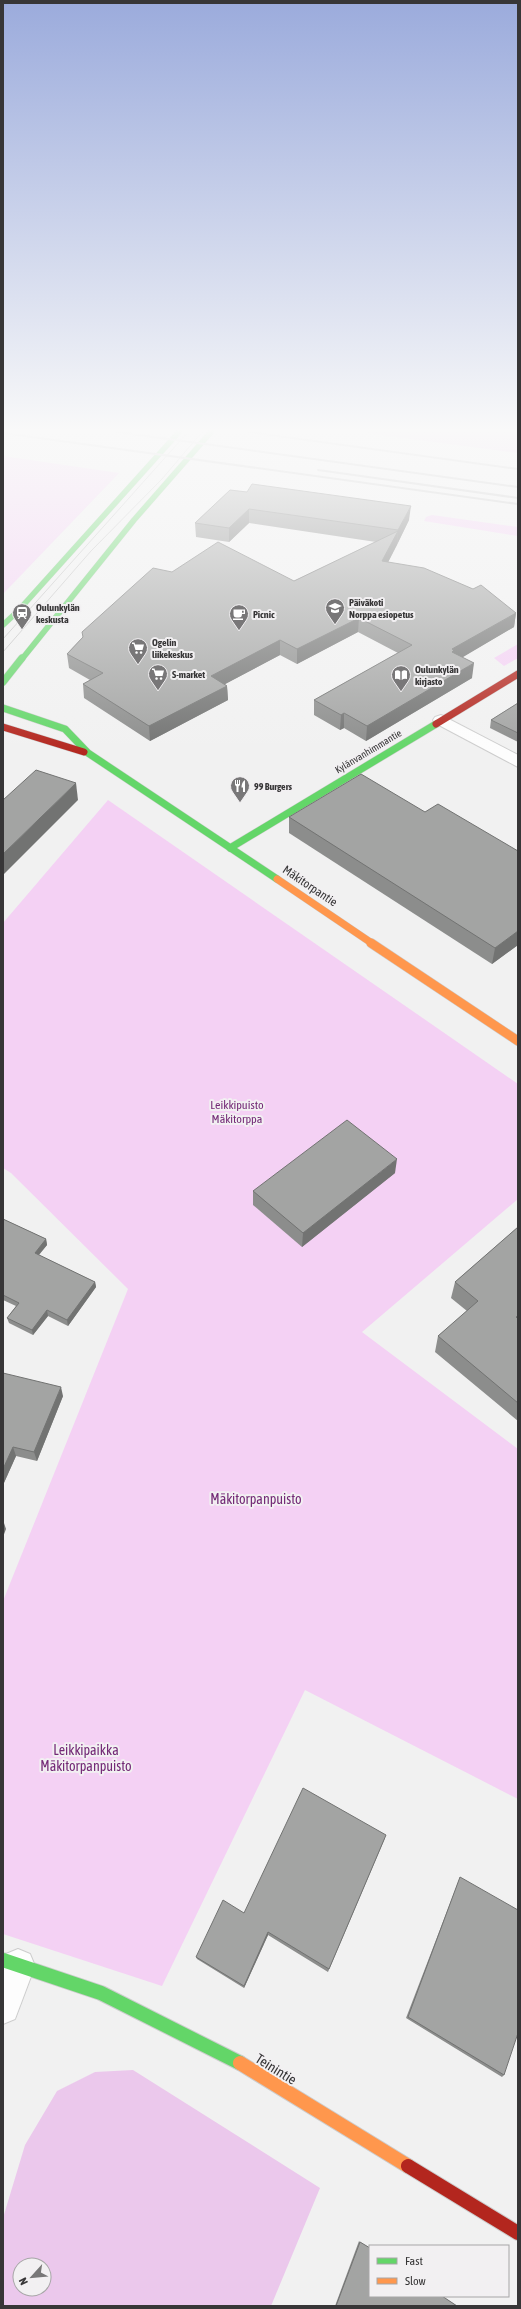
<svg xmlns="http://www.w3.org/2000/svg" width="521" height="2309" font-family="'Asap Condensed',sans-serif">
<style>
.green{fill:#f4d1f4}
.forest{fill:#ebc8ec;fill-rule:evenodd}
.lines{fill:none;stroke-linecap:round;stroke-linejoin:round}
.street-casing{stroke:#cdcdcd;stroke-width:2}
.fast-far2-casing{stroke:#cdcdcd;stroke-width:6}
.fast-far1-casing{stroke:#cdcdcd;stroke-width:8}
.fast-casing{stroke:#cdcdcd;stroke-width:16}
.slow-far2-casing{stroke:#cdcdcd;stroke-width:8}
.slow-far1-casing{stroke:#cdcdcd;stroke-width:10}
.slow-casing{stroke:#cdcdcd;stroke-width:16}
.jam-far1-casing{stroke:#cdcdcd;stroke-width:8}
.jam-casing{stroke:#cdcdcd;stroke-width:16}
.street{fill:#fdfdfd;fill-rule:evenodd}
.fast-far2{stroke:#63d668;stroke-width:5.5}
.fast-far1{stroke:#63d668;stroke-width:7}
.fast{stroke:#63d668;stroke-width:14}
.slow-far2{stroke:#ff974d;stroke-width:7}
.slow-far1{stroke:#ff974d;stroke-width:9}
.slow{stroke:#ff974d;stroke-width:14}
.jam-far1{stroke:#b3261e;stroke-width:7}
.jam{stroke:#b3261e;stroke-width:14}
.tram{stroke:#c4c4c4;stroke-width:1}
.rail{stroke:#c4c4c4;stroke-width:2}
.wall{fill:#8c8d8c}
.shaded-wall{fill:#727372}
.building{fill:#a3a4a3;stroke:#727372}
.labels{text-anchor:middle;stroke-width:4;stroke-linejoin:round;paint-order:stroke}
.far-poi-label{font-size:10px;font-weight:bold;fill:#373637;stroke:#f2f0f2;text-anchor:start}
.far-street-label{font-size:10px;fill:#373637;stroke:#f2f0f2}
.street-label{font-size:12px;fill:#373637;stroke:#f2f0f2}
.park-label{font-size:12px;fill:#732976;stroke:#f2f0f2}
.near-park-label{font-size:14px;fill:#732976;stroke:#f2f0f2}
.near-street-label{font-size:14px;fill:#373637;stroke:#f2f0f2}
</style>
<rect width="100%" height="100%" fill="#f1f1f1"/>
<g class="green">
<polygon points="3,456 119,473 3,594"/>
<polygon points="432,515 518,527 518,536 424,521 426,517"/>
<polygon points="518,644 518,658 504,666 494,658"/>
<polygon points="108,800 518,1084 518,1199 362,1332 518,1449 518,1799 305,1690 162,1986 3,1934 3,1601 128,1289 11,1173 3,1168 3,923"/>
</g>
<g class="forest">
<polygon points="366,432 518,432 518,453 373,434"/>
<path d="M133 2070 320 2188 271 2306H3V2218L25 2145 57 2091 95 2072ZM20 2265H44V2289H20Z"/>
</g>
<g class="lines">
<g class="street-casing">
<g id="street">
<polygon points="441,715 518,755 518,767 435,723 433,720 435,717"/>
<polygon points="18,1949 30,1954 35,1966 15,2019 3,2024 3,1962 6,1954"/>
</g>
</g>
<g class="fast-far2-casing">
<g id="fast-far2">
<polyline points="3,625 18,611 179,432"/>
<polyline points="22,659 134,520 211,432"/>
</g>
</g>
<g class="fast-far1-casing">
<g id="fast-far1">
<polyline points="3,682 22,658"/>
<polyline points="3,708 65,729 88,753 277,879"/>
<polyline points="230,848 436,724"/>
</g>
</g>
<g class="fast-casing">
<polyline id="fast" points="3,1960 101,1993 240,2063"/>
</g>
<g class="slow-far2-casing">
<polyline id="slow-far2" points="277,879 373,944"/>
</g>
<g class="slow-far1-casing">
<polyline id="slow-far1" points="371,943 518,1041"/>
</g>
<g class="slow-casing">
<polyline id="slow" points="240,2063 408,2166"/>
</g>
<g class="jam-far1-casing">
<g id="jam-far1">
<polyline points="436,724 518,674"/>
<polyline points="3,727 84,752"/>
</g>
</g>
<g class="jam-casing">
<polyline id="jam" points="408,2166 518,2233"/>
</g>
<use href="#street" class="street"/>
<use href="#fast-far2" class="fast-far2"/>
<use href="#fast-far1" class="fast-far1"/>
<use href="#fast" class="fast"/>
<use href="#slow-far2" class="slow-far2"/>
<use href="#slow-far1" class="slow-far1"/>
<use href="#slow" class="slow"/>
<use href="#jam-far1" class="jam-far1"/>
<use href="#jam" class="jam"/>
<g class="tram">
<polyline points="3,639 188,432"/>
<polyline points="3,652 91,551 162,479 202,432"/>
</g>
<g class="rail">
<polyline points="117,432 518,487"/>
<polyline points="249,432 518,469"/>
<polyline points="3,433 518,504"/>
<polyline points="318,470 518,498"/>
</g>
</g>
<g class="wall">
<polygon points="230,490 409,520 388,562 516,613 514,627 462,657 472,678 366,741 344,728 340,730 314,715 314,700 398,653 358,632 297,664 280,655 225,684 227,686 228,700 150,741 84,698 83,684 90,680 69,668 67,654 83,637 82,632 172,572 294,581 376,542 249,523 229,542 196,537 195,523"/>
<polygon points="518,703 518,742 490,728 491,720"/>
<polygon points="425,812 518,851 518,945 492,964 289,833 289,817"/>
<polygon points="395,1173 302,1247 253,1205 253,1191"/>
<polygon points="3,1219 46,1239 47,1245 39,1255 95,1282 96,1287 68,1326 48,1316 33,1335 9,1323 7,1318 16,1306 3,1300"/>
<polygon points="518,1227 518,1421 435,1352 438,1336 467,1311 451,1298 455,1282"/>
<polygon points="3,1373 63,1396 37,1461 16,1456 3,1485"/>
<polygon points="385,1838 328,1972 268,1935 244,1988 197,1959 196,1957 244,1913"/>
<polygon points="460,1877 504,2075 502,2077 406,2018 459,1880"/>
<polygon points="359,2241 360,2242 457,2306 335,2306"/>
</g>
<g class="shaded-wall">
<polygon points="411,506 409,520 397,545 398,530"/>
<polygon points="249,509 249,523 229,542 229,528"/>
<polygon points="398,531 397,545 381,576 382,561"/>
<polygon points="516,613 514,627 453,663 450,667 452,649"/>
<polygon points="359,618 358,632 297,664 297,649"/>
<polygon points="280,640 280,655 212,691 211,676"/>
<polygon points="474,663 472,678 366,741 367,726"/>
<polygon points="227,686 228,700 150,741 149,726"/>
<polygon points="344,713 344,728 340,730 341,715"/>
<polygon points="76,783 78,800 3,875 3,854"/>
<polygon points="518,931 518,945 492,964 495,948"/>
<polygon points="397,1159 395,1173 302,1247 303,1233"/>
<polygon points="46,1239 47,1245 36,1258 35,1253"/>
<polygon points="95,1282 96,1287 68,1326 67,1320"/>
<polygon points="47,1310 48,1316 33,1335 32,1330"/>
<polygon points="61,1387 63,1396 37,1461 34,1452"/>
<polygon points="13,1447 16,1456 3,1485 3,1469"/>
<polygon points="3,1520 6,1529 3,1537"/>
<polygon points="268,1932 268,1935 244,1988 244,1986"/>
</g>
<g class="building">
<polygon points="252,484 411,506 398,530 249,509 229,528 195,523 230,490 247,492"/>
<polygon points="398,531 382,561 424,568 473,589 481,585 516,613 452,649 454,650 452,652 474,663 367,726 344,713 341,715 314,700 412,645 359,618 297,649 280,640 211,676 227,686 149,726 83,684 103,673 67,654 83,637 82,632 153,568 172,572 218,542 294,581"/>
<polygon points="518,703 518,733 491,720"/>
<polygon points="36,770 76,783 3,854 3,800"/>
<polygon points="361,774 425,812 438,804 518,851 518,931 495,948 289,817"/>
<polygon points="347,1120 397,1159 303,1233 253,1191"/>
<polygon points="3,1219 46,1239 35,1253 95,1282 67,1320 47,1310 32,1330 7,1318 19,1303 3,1295"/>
<polygon points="518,1227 518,1316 516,1317 518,1319 518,1403 438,1336 478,1301 455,1282"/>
<polygon points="3,1373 61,1387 34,1452 13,1447 3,1469"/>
<polygon points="303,1788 386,1835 329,1969 268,1932 244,1986 196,1957 223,1900 244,1913"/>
<polygon points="460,1877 518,1910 518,2033 504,2075 408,2017"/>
<polygon points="360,2242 370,2248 370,2296 442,2296 457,2306 336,2306"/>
</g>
<linearGradient id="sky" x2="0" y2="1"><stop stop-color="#9babdc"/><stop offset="0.57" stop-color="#f9f9f9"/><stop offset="1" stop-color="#f9f9f9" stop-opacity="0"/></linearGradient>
<rect width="521" height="755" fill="url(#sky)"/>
<defs>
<g id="school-pin" transform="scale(1)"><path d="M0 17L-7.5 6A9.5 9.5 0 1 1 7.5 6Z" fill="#787778" stroke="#f2f0f2"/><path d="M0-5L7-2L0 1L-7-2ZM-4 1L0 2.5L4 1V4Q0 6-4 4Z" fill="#fff"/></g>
<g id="station-pin" transform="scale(1)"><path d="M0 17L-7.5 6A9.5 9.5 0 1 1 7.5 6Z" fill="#787778" stroke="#f2f0f2"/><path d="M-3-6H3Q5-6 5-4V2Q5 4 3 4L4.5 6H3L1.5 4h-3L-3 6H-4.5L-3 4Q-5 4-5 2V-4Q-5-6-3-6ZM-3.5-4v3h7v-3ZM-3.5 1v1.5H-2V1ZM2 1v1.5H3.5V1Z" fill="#fff"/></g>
<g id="cafe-pin" transform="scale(1)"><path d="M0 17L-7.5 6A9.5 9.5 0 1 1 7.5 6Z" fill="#787778" stroke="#f2f0f2"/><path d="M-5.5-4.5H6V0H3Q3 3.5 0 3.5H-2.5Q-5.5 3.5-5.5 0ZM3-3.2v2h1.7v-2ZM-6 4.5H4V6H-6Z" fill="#fff"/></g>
<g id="supermarket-pin" transform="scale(1)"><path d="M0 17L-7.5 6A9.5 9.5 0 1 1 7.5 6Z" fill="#787778" stroke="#f2f0f2"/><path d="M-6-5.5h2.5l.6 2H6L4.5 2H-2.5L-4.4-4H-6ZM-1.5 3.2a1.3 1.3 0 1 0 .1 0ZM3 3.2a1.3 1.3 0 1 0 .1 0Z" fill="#fff"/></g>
<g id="library-pin" transform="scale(1)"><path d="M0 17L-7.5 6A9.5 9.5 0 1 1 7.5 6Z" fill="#787778" stroke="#f2f0f2"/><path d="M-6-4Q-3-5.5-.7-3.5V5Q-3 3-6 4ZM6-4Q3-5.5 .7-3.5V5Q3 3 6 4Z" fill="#fff"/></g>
<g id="restaurant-pin" transform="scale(1)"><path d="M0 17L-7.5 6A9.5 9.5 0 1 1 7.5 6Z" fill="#787778" stroke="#f2f0f2"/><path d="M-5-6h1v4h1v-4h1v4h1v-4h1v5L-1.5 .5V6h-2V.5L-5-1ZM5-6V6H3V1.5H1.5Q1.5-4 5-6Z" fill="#fff"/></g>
</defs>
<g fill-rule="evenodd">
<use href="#school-pin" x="335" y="608"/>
<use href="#station-pin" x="22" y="613"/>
<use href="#cafe-pin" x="239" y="614"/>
<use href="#supermarket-pin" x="138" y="648"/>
<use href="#supermarket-pin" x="158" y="674"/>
<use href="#library-pin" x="401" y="675"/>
<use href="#restaurant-pin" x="240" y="786"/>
</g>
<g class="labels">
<g class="far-poi-label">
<text x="349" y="606">Päiväkoti<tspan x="349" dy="12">Norppa esiopetus</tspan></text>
<text x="36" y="611">Oulunkylän<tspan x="36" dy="12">keskusta</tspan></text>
<text x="253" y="618">Picnic</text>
<text x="152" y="646">Ogelin<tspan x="152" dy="12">liikekeskus</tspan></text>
<text x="415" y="673">Oulunkylän<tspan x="415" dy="12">kirjasto</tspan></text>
<text x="172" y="678">S-market</text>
<text x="254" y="790">99 Burgers</text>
</g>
<g class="far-street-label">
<text transform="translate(368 751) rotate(-31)" y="4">Kylänvanhimmantie</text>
</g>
<g class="street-label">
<text transform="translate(310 886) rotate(34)" y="4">Mäkitorpantie</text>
</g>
<g class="park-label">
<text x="237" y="1109">Leikkipuisto<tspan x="237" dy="14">Mäkitorppa</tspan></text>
</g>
<g class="near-park-label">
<text x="256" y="1504">Mäkitorpanpuisto</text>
<text x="86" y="1755">Leikkipaikka<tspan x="86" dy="16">Mäkitorpanpuisto</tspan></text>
</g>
<g class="near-street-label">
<text transform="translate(276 2069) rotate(32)" y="5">Teinintie</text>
</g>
</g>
<rect width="521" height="2309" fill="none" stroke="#373637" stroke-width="8"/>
<rect x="369" y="2245" width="140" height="52" fill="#f2f0f2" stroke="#a7a6a7"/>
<rect x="377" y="2258" width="20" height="6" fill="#63d668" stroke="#a7a6a7"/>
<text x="405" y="2265" font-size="12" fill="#373637">Fast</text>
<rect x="377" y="2278" width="20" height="6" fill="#ff974d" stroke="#a7a6a7"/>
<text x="405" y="2285" font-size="12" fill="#373637">Slow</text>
<g transform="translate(32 2277) rotate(243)"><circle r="19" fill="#f2f0f2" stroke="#a7a6a7"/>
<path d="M0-3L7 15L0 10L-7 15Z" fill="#787778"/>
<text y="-6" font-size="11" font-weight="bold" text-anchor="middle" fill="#373637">N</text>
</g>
</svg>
